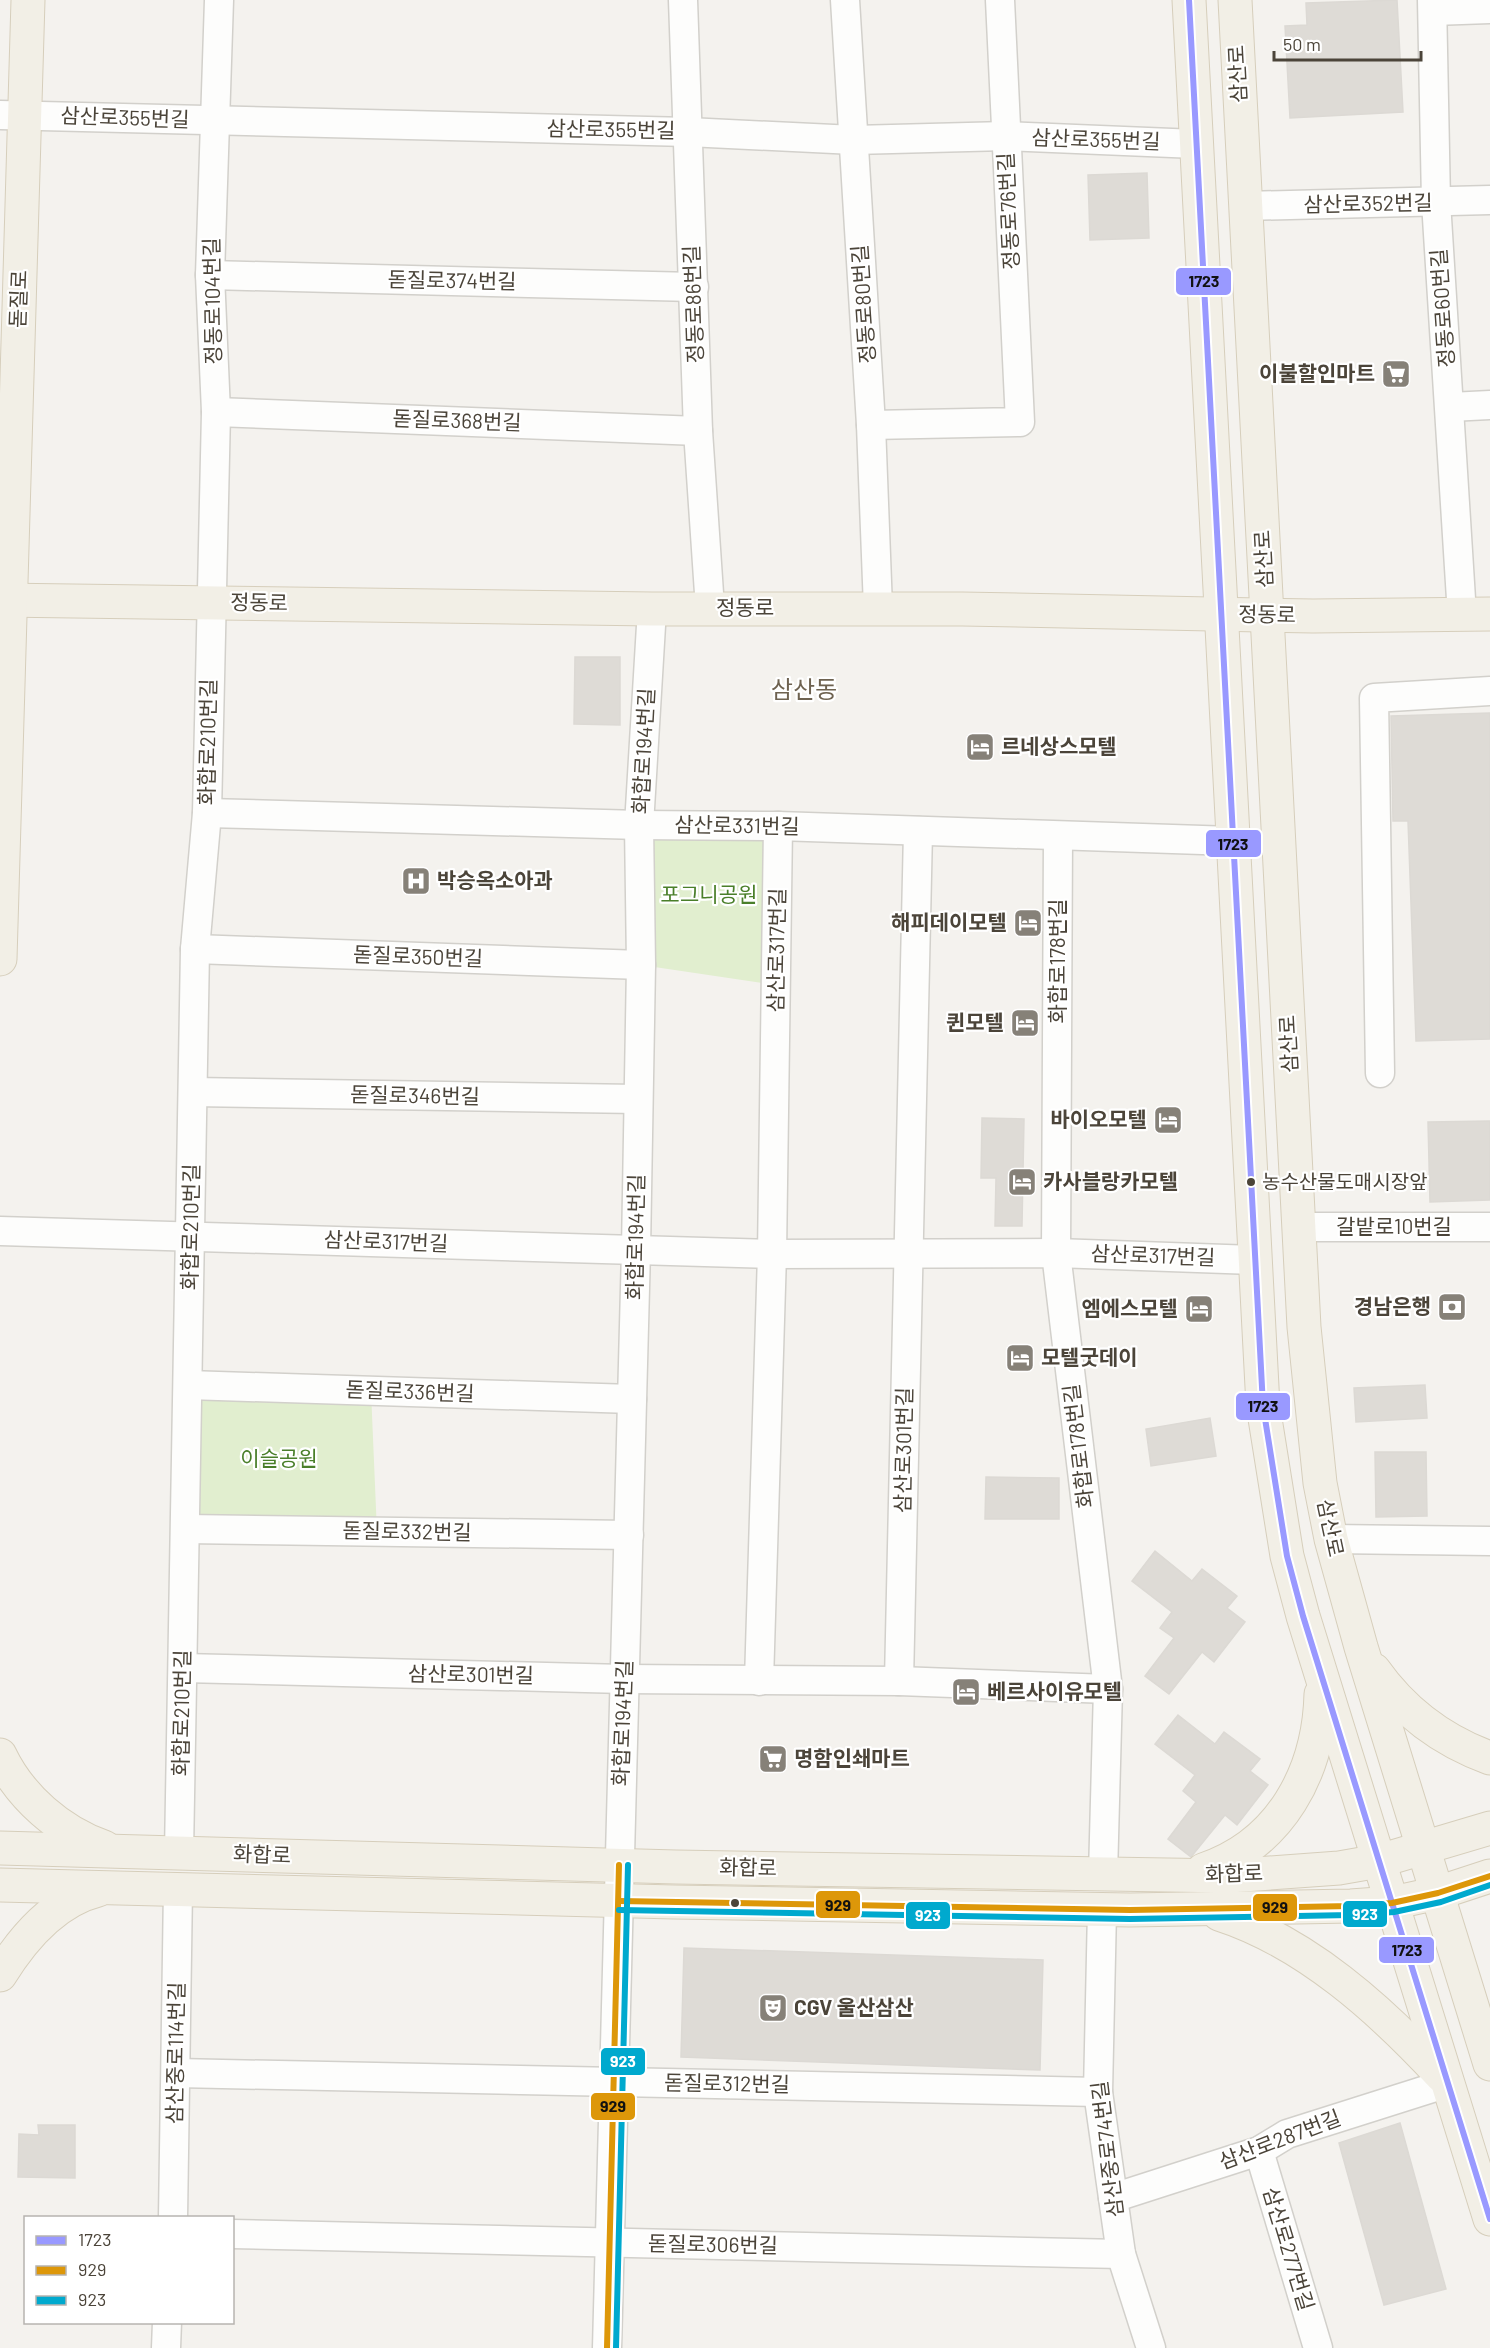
<svg xmlns="http://www.w3.org/2000/svg" width="1490" height="2348" font-family="Barlow,'Noto Sans KR',sans-serif">
<style>
.green{fill:#e1eecf}
.building{fill:#dedbd6;stroke:#dcd9d4;stroke-width:1.5}
.lines{fill:none;stroke-linecap:round;stroke-linejoin:round}
.minor-casing{stroke:#d2d0cb;stroke-width:31}
.major-casing{stroke:#d6cebb;stroke-width:35}
.minor{stroke:#fdfdfc;stroke-width:28}
.major{stroke:#f2efe6;stroke-width:33}
.bus-1-casing{stroke:#fff;stroke-width:10}
.bus-2-casing{stroke:#fff;stroke-width:10}
.bus-3-casing{stroke:#fff;stroke-width:10}
.bus-1{stroke:#99f;stroke-width:6}
.bus-2{stroke:#dd9709;stroke-width:6}
.bus-3{stroke:#00a9ce;stroke-width:6}
.bus-dot{fill:#4b4439;stroke:#fff;stroke-width:2}
.labels{text-anchor:middle;stroke-width:4.5;stroke-linejoin:round;paint-order:stroke}
.bus-label{font-size:20px;fill:#4b4439;stroke:#fff;text-anchor:start}
.street-label{font-size:21px;fill:#4b4439;stroke:#fff}
.poi-label{font-size:21px;font-weight:bold;fill:#4b4439;stroke:#fff;text-anchor:start}
.park-label{font-size:21px;fill:#4a7f2a;stroke:#fff}
.quarter-label{font-size:24px;fill:#6e6250;stroke:#fff}
.line-badge{stroke:#fff;stroke-width:2}
.badge-label{font-size:16px;text-anchor:middle;font-weight:bold;fill:#fff}
.pale-badge-label{font-size:16px;text-anchor:middle;font-weight:bold;fill:#111}
</style>
<rect width="100%" height="100%" fill="#f4f2ee"/>
<g class="green">
<polygon points="639,825 778,826 776,985 641,965"/>
<polygon points="188,1385 371,1391 377,1532 186,1529"/>
</g>
<g class="building">
<polygon points="1397,0 1403,112 1290,118 1285,26 1307,25 1306,3"/>
<polygon points="1147,173 1149,238 1090,240 1088,175"/>
<polygon points="575,657 620,657 620,725 574,724"/>
<polygon points="1490,713 1490,1039 1416,1041 1408,821 1393,821 1391,716"/>
<polygon points="982,1118 1024,1119 1022,1226 995,1226 996,1178 981,1178"/>
<polygon points="1490,1121 1490,1200 1430,1202 1428,1122"/>
<polygon points="1425,1385 1427,1418 1356,1422 1354,1388"/>
<polygon points="1210,1418 1216,1456 1151,1466 1146,1429"/>
<polygon points="1375,1452 1426,1452 1427,1516 1376,1517"/>
<polygon points="986,1477 1059,1478 1059,1519 985,1519"/>
<polygon points="1155,1551 1192,1581 1202,1569 1237,1596 1227,1608 1245,1622 1214,1662 1202,1652 1169,1694 1145,1676 1174,1638 1160,1628 1172,1612 1132,1581"/>
<polygon points="1178,1715 1215,1744 1224,1732 1260,1759 1250,1771 1268,1785 1237,1825 1225,1815 1191,1857 1168,1839 1196,1802 1183,1791 1195,1775 1155,1744"/>
<polygon points="684,1948 1043,1960 1040,2070 681,2057"/>
<polygon points="1400,2123 1446,2289 1384,2305 1339,2143"/>
<polygon points="38,2125 75,2125 75,2178 18,2177 19,2134 39,2135"/>
</g>
<g class="lines">
<g class="minor-casing">
<g id="minor">
<polyline points="683,0 698,431 710,608"/>
<polyline points="845,0 871,425 878,608"/>
<polyline points="1432,0 1436,202 1462,615"/>
<polyline points="1433,11 1490,9"/>
<polyline points="0,115 688,132 854,140 1006,136 1196,144"/>
<polyline points="1245,206 1490,200"/>
<polyline points="210,275 694,287"/>
<polyline points="1450,407 1490,405"/>
<polyline points="216,412 698,431"/>
<polyline points="871,425 1020,422 1000,0"/>
<polyline points="207,813 639,825 778,826 1232,841"/>
<polyline points="1058,836 1056,1253 1108,1689 1103,1875"/>
<polyline points="195,949 641,965"/>
<polyline points="1380,1073 1374,698 1490,691"/>
<polyline points="193,1092 637,1099"/>
<polyline points="1299,1227 1490,1227"/>
<polyline points="0,1231 772,1254 1056,1253 1254,1260"/>
<polyline points="188,1385 632,1399"/>
<polyline points="186,1529 629,1535"/>
<polyline points="1331,1539 1490,1541"/>
<polyline points="183,1668 624,1679 899,1681 1108,1689"/>
<polyline points="759,1681 772,1254 778,826"/>
<polyline points="899,1681 918,831"/>
<polyline points="179,1853 195,949 207,813 216,412 210,275 219,0"/>
<polyline points="1102,1910 1098,2092 1121,2254 1151,2348"/>
<polyline points="177,2073 1098,2092"/>
<polyline points="1259,2151 1318,2348"/>
<polyline points="1113,2198 1259,2151 1287,2134 1448,2083"/>
<polyline points="173,2218 178,1888"/>
<polyline points="232,2234 1121,2254"/>
<polyline points="166,2348 167,2322"/>
<polyline points="607,2348 636,1250 641,965 639,825 652,609"/>
</g>
</g>
<g class="major-casing">
<g id="major">
<polyline points="1189,0 1263,1406 1287,1556 1303,1616 1490,2219"/>
<polyline points="1235,0 1304,1327 1320,1483 1331,1539 1361,1647 1490,2064"/>
<polyline points="0,600 652,609 962,609 1313,616 1490,614"/>
<polyline points="0,959 28,0"/>
<path d="M1374 1670C1403 1711 1443 1741 1490 1758"/>
<path d="M0 1755C20 1797 60 1832 104 1847"/>
<polyline points="0,1848 676,1867 1229,1876 1339,1868 1379,1861 1490,1828"/>
<path d="M1203 1870C1281 1844 1319 1772 1321 1694"/>
<polyline points="0,1885 674,1902 1130,1910 1351,1906 1392,1903 1438,1893 1490,1876"/>
<path d="M1219 1914C1306 1942 1381 2010 1442 2076"/>
<path d="M0 1975C23 1938 54 1901 98 1890"/>
</g>
</g>
<use href="#minor" class="minor"/>
<use href="#major" class="major"/>
<g class="bus-1-casing">
<polyline id="bus-1" points="1189,0 1263,1406 1287,1556 1303,1616 1490,2219"/>
</g>
<g class="bus-2-casing">
<g id="bus-2">
<polyline points="619,1901 1130,1910 1351,1906 1392,1903 1438,1893 1490,1876"/>
<polyline points="607,2348 619,1865"/>
</g>
</g>
<g class="bus-3-casing">
<g id="bus-3">
<polyline points="619,1910 1130,1919 1351,1915 1394,1912 1441,1902 1490,1885"/>
<polyline points="616,2348 628,1865"/>
</g>
</g>
<use href="#bus-1" class="bus-1"/>
<use href="#bus-2" class="bus-2"/>
<use href="#bus-3" class="bus-3"/>
</g>
<defs>
<g id="supermarket-square" transform="scale(1.5)"><rect x="-9" y="-9" width="18" height="18" rx="4" fill="#868178" stroke="#fff"/><path d="M-6-5.5h2.5l.6 2H6L4.5 2H-2.5L-4.4-4H-6ZM-1.5 3.2a1.3 1.3 0 1 0 .1 0ZM3 3.2a1.3 1.3 0 1 0 .1 0Z" fill="#fff"/></g>
<g id="hotel-square" transform="scale(1.5)"><rect x="-9" y="-9" width="18" height="18" rx="4" fill="#868178" stroke="#fff"/><path d="M-6-4.5h1.5V1H6V5H4.5V3h-9V5H-6ZM-4 0a1.8 1.8 0 1 1 3.6 0ZM.5 0V-2.5h3Q6-2.5 6 0Z" fill="#fff"/></g>
<g id="hospital-square" transform="scale(1.5)"><rect x="-9" y="-9" width="18" height="18" rx="4" fill="#868178" stroke="#fff"/><path d="M-5-5h3v3.5h4V-5h3V5h-3V1.5h-4V5h-3Z" fill="#fff"/></g>
<g id="bank-square" transform="scale(1.5)"><rect x="-9" y="-9" width="18" height="18" rx="4" fill="#868178" stroke="#fff"/><path d="M-6-4H6V4H-6ZM0-2.3a2.3 2.3 0 1 0 0 4.6a2.3 2.3 0 1 0 0-4.6Z" fill="#fff"/></g>
<g id="theatre-square" transform="scale(1.5)"><rect x="-9" y="-9" width="18" height="18" rx="4" fill="#868178" stroke="#fff"/><path d="M-5-5.5Q0-4 5-5.5V0Q5 5 0 6Q-5 5-5 0ZM-3.3-2.5H-1v1.5H-3.3ZM1-2.5H3.3v1.5H1ZM-2.8 1Q0 5.5 2.8 1Z" fill="#fff"/></g>
</defs>
<g fill-rule="evenodd">
<use href="#supermarket-square" x="1396" y="374"/>
<use href="#hotel-square" x="980" y="747"/>
<use href="#hospital-square" x="416" y="881"/>
<use href="#hotel-square" x="1028" y="923"/>
<use href="#hotel-square" x="1025" y="1023"/>
<use href="#hotel-square" x="1168" y="1120"/>
<use href="#hotel-square" x="1022" y="1182"/>
<use href="#bank-square" x="1452" y="1307"/>
<use href="#hotel-square" x="1199" y="1309"/>
<use href="#hotel-square" x="1020" y="1358"/>
<use href="#hotel-square" x="966" y="1692"/>
<use href="#supermarket-square" x="773" y="1759"/>
<use href="#theatre-square" x="773" y="2008"/>
</g>
<g class="bus-dot">
<circle cx="1251" cy="1182" r="5"/>
<circle cx="735" cy="1903" r="5"/>
</g>
<g class="labels">
<g class="bus-label">
<text x="1262" y="1189">농수산물도매시장앞</text>
</g>
<g class="street-label">
<text transform="translate(1238 74) rotate(-93)" y="7">삼산로</text>
<text transform="translate(125 118) rotate(2)" y="7">삼산로355번길</text>
<text transform="translate(611 130) rotate(1)" y="7">삼산로355번길</text>
<text transform="translate(1096 140) rotate(2)" y="7">삼산로355번길</text>
<text transform="translate(1368 204) rotate(-1)" y="7">삼산로352번길</text>
<text transform="translate(1009 211) rotate(-93)" y="7">정동로76번길</text>
<text transform="translate(452 281) rotate(1)" y="7">돋질로374번길</text>
<text transform="translate(19 299) rotate(-88)" y="7">돋질로</text>
<text transform="translate(213 301) rotate(-91)" y="7">정동로104번길</text>
<text transform="translate(694 304) rotate(-92)" y="7">정동로86번길</text>
<text transform="translate(864 304) rotate(-94)" y="7">정동로80번길</text>
<text transform="translate(1443 308) rotate(-94)" y="7">정동로60번길</text>
<text transform="translate(457 421) rotate(2)" y="7">돋질로368번길</text>
<text transform="translate(1264 559) rotate(-93)" y="7">삼산로</text>
<text transform="translate(259 603) rotate(1)" y="7">정동로</text>
<text x="745" y="615">정동로</text>
<text transform="translate(1267 615) rotate(1)" y="7">정동로</text>
<text transform="translate(208 742) rotate(-89)" y="7">화합로210번길</text>
<text transform="translate(644 751) rotate(-87)" y="7">화합로194번길</text>
<text transform="translate(737 826) rotate(1)" y="7">삼산로331번길</text>
<text transform="translate(777 950) rotate(-89)" y="7">삼산로317번길</text>
<text transform="translate(418 957) rotate(2)" y="7">돋질로350번길</text>
<text transform="translate(1058 961) rotate(-90)" y="7">화합로178번길</text>
<text transform="translate(1289 1044) rotate(-93)" y="7">삼산로</text>
<text transform="translate(415 1096) rotate(1)" y="7">돋질로346번길</text>
<text transform="translate(191 1227) rotate(-89)" y="7">화합로210번길</text>
<text x="1394" y="1234">갈밭로10번길</text>
<text transform="translate(636 1237) rotate(-89)" y="7">화합로194번길</text>
<text transform="translate(386 1242) rotate(2)" y="7">삼산로317번길</text>
<text transform="translate(1153 1256) rotate(2)" y="7">삼산로317번길</text>
<text transform="translate(410 1392) rotate(2)" y="7">돋질로336번길</text>
<text transform="translate(1079 1446) rotate(-97)" y="7">화합로178번길</text>
<text transform="translate(904 1450) rotate(-89)" y="7">삼산로301번길</text>
<text transform="translate(1330 1528) rotate(78)" y="7">삼산로</text>
<text transform="translate(407 1532) rotate(1)" y="7">돋질로332번길</text>
<text transform="translate(471 1675) rotate(1)" y="7">삼산로301번길</text>
<text transform="translate(182 1713) rotate(-89)" y="7">화합로210번길</text>
<text transform="translate(623 1723) rotate(-88)" y="7">화합로194번길</text>
<text transform="translate(262 1855) rotate(2)" y="7">화합로</text>
<text transform="translate(748 1868) rotate(1)" y="7">화합로</text>
<text transform="translate(1234 1874) rotate(-2)" y="7">화합로</text>
<text transform="translate(176 2053) rotate(-89)" y="7">삼산중로114번길</text>
<text transform="translate(727 2084) rotate(1)" y="7">돋질로312번길</text>
<text transform="translate(1280 2140) rotate(-21)" y="7">삼산로287번길</text>
<text transform="translate(1108 2149) rotate(-97)" y="7">삼산중로74번길</text>
<text transform="translate(713 2245) rotate(1)" y="7">돋질로306번길</text>
<text transform="translate(1288 2249) rotate(73)" y="7">삼산로277번길</text>
</g>
<g class="poi-label">
<text x="1375" y="381" text-anchor="end">이불할인마트</text>
<text x="1001" y="754">르네상스모텔</text>
<text x="437" y="888">박승옥소아과</text>
<text x="1007" y="930" text-anchor="end">해피데이모텔</text>
<text x="1004" y="1030" text-anchor="end">퀸모텔</text>
<text x="1147" y="1127" text-anchor="end">바이오모텔</text>
<text x="1043" y="1189">카사블랑카모텔</text>
<text x="1431" y="1314" text-anchor="end">경남은행</text>
<text x="1178" y="1316" text-anchor="end">엠에스모텔</text>
<text x="1041" y="1365">모텔굿데이</text>
<text x="987" y="1699">베르사이유모텔</text>
<text x="794" y="1766">명함인쇄마트</text>
<text x="794" y="2015">CGV 울산삼산</text>
</g>
<g class="park-label">
<text x="709" y="902">포그니공원</text>
<text x="279" y="1466">이슬공원</text>
</g>
<g class="quarter-label">
<text x="804" y="698">삼산동</text>
</g>
</g>
<g class="line-badge">
<rect x="1175" y="267" width="57" height="29" rx="6" fill="#99f"/>
<rect x="1205" y="829" width="57" height="29" rx="6" fill="#99f"/>
<rect x="1235" y="1392" width="56" height="29" rx="6" fill="#99f"/>
<rect x="815" y="1890" width="46" height="29" rx="6" fill="#dd9709"/>
<rect x="1252" y="1893" width="46" height="29" rx="6" fill="#dd9709"/>
<rect x="1342" y="1900" width="46" height="28" rx="6" fill="#00a9ce"/>
<rect x="905" y="1901" width="46" height="29" rx="6" fill="#00a9ce"/>
<rect x="1378" y="1936" width="57" height="28" rx="6" fill="#99f"/>
<rect x="600" y="2047" width="46" height="29" rx="6" fill="#00a9ce"/>
<rect x="590" y="2092" width="46" height="29" rx="6" fill="#dd9709"/>
</g>
<g class="badge-label">
<text x="1365" y="1920">923</text>
<text x="928" y="1921">923</text>
<text x="623" y="2067">923</text>
</g>
<g class="pale-badge-label">
<text x="1204" y="287">1723</text>
<text x="1233" y="850">1723</text>
<text x="1263" y="1412">1723</text>
<text x="838" y="1911">929</text>
<text x="1275" y="1913">929</text>
<text x="1407" y="1956">1723</text>
<text x="613" y="2112">929</text>
</g>
<rect x="24" y="2216" width="210" height="108" fill="#ffffff" stroke="#b7b4b0" stroke-width="1.5"/>
<rect x="36" y="2236" width="30" height="9" fill="#9999ff" stroke="#b7b4b0" stroke-width="1.5"/>
<text x="78" y="2246" font-size="18" fill="#4b4439">1723</text>
<rect x="36" y="2266" width="30" height="9" fill="#dd9709" stroke="#b7b4b0" stroke-width="1.5"/>
<text x="78" y="2276" font-size="18" fill="#4b4439">929</text>
<rect x="36" y="2296" width="30" height="9" fill="#00a9ce" stroke="#b7b4b0" stroke-width="1.5"/>
<text x="78" y="2306" font-size="18" fill="#4b4439">923</text>
<path d="M1274 51v9h147v-9" fill="none" stroke="#4b4439" stroke-width="3"/>
<text x="1283" y="51" font-size="18" fill="#4b4439" stroke="#ffffff" stroke-width="4.5" paint-order="stroke">50 m</text>
</svg>
